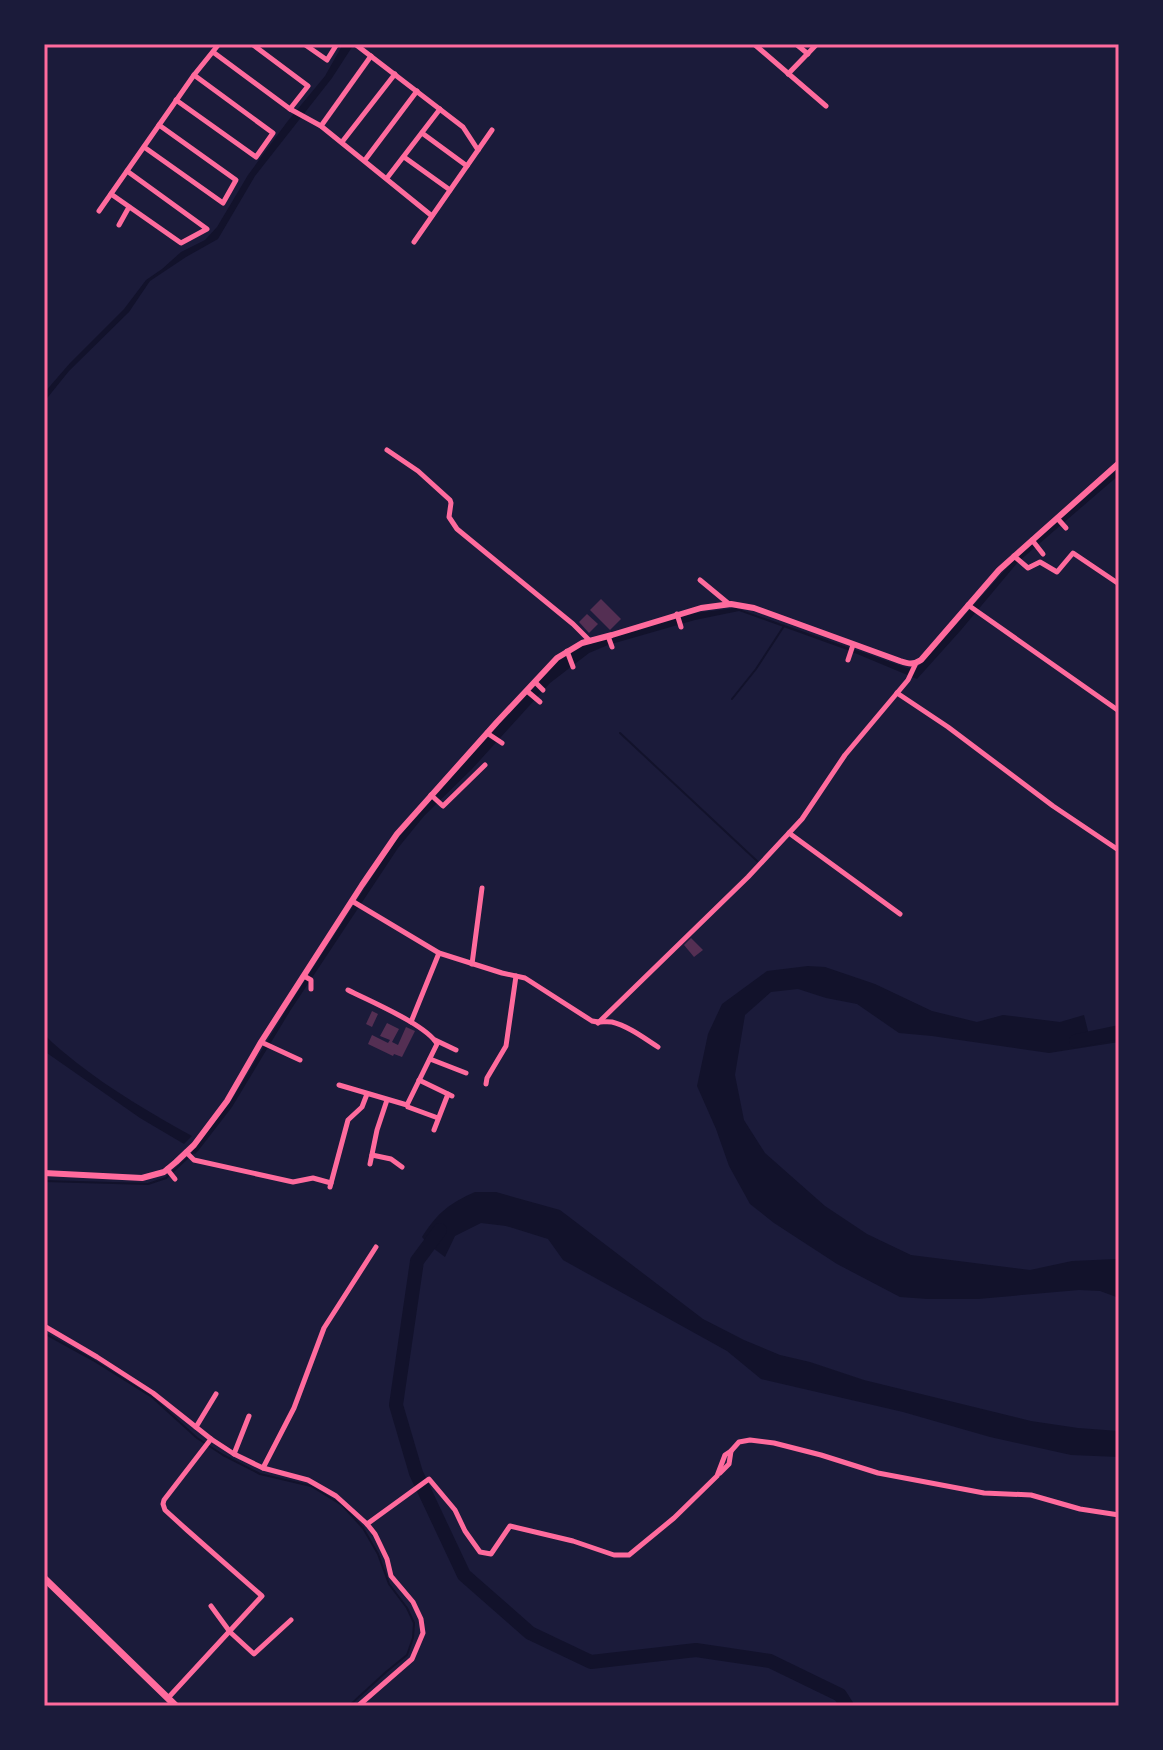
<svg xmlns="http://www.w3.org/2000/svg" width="1163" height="1750" font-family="Arial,sans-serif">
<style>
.water{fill:#12122b}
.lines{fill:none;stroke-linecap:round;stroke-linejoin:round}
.stream{stroke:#12122b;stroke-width:2}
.river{stroke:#12122b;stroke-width:14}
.building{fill:#542f53}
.minor{stroke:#ff6b9d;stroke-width:5}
.tertiary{stroke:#ff6b9d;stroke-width:6}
.secondary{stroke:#ff6b9d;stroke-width:7}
.neatline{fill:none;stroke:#ff6b9d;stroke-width:3}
</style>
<rect width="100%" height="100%" fill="#1b1b3a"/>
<g class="water">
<polygon points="343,44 354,44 332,78 255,176 218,239 186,257 150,281 129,312 69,371 44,402 44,393 70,363 124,309 146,280 162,269 181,252 205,240 217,227 248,175 287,122 325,76"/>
<polygon points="1119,468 1119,475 1018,562 961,630 917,679 850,651 739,611 695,620 608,645 589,653 550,683 472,769 424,816 398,848 290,1011 232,1107 198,1151 195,1154 192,1151 231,1101 291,1002 392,846 416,816 556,662 578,647 688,614 736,608 907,668 915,669 922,663 1013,561"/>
<polygon points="808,966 825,967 875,984 932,1011 977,1022 1003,1015 1060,1022 1084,1015 1090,1039 1119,1032 1119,1042 1049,1053 932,1036 899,1033 857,1004 826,998 798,989 771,992 745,1015 735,1075 744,1120 765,1153 825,1206 867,1234 911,1255 1030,1270 1072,1261 1116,1259 1119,1259 1119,1298 1100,1291 1079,1290 978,1299 928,1299 900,1297 837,1264 774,1223 750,1204 729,1166 716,1129 697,1086 708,1034 722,1004 767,971"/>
<path d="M44 1034C54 1045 66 1054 77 1063 113 1091 152 1114 192 1136L184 1144 140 1118 44 1051Z"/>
<path d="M475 1192H496L560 1210 703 1319 744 1340 780 1355 810 1362 864 1380 1031 1421 1078 1428 1119 1431V1457L1071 1455 990 1437 903 1412 761 1379 727 1351 563 1260 548 1239 506 1226 481 1223 455 1236 445 1257 429 1245 422 1237C437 1213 450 1203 475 1192Z"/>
</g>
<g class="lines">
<g class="stream">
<polyline points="732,699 756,669 784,626"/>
<polyline points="620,733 757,861"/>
<polyline points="44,1181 148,1184 166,1178 195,1151"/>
<polyline points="44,1333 93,1360 152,1397 197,1438 223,1455 260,1474 311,1486 342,1505 363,1528 378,1554 389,1584 407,1608 414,1623 413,1638 407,1655 386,1672 349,1706"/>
</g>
<g class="river">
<polyline points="1076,1041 1119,1032"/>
<polyline points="440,1230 417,1261 396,1405 416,1473 464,1575 530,1633 591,1662 696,1650 770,1661 840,1695 847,1706"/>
</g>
</g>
<g class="building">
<polygon points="601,599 621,619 610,630 590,610"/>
<polygon points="587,614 598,624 589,633 579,622"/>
<polygon points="691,938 703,950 694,957 684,945"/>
<polygon points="372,1011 378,1014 372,1027 366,1024"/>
<polygon points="387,1023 399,1029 392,1042 398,1045 406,1027 415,1031 402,1057 394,1054 393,1056 368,1044 372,1035 388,1043 390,1040 380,1036"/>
</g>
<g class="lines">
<g class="minor">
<polyline points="304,44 327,60 337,44"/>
<polyline points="355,44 463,127 478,150"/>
<polyline points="754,44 826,106"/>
<polyline points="796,44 808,54"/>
<polyline points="213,52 290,109 308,86 252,44"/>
<polyline points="788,74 817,44"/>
<polyline points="176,100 256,157 273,133 194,75"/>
<polyline points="290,109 321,126 432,216"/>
<polyline points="321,126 371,56"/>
<polyline points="422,133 467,166"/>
<polyline points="342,142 395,74"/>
<polyline points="144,147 223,203 236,180 159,125"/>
<polyline points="404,157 450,190"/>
<polyline points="365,160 417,91"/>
<polyline points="387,178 440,109"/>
<polyline points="111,194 181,243 207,229 127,171"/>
<polyline points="99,211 194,75 219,44"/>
<polyline points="119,225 129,207"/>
<polyline points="414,242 492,130"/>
<polyline points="387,450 418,471 450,500 451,503 449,517 457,529 573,624 590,641"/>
<polyline points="1057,518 1066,528"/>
<polyline points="1032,540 1043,554"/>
<polyline points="1014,556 1028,568 1040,562 1057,572 1073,553 1119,584"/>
<polyline points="700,580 729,604"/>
<polyline points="968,605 1119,711"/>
<polyline points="677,614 681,627"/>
<polyline points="608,636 612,647"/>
<polyline points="567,651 573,667"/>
<polyline points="848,660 853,645"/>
<polyline points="535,682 543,690"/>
<polyline points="527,691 540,702"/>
<polyline points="897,693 948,727 1053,806 1117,849 1119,848"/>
<polyline points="487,733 502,743"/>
<polyline points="431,795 443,806 485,765"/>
<polyline points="789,833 900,914"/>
<path d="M352 901 439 953 502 973 525 978 592 1021C599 1023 605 1021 612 1022 628 1026 644 1038 658 1047"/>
<polyline points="472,964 482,888"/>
<polyline points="304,976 311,980 311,989"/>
<polyline points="411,1022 439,953"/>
<polyline points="598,1023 748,877 802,819 845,755 908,680 916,663"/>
<polyline points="435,1040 456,1050"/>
<polyline points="261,1042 300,1060"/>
<polyline points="430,1059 466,1073"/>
<polyline points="419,1080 452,1096"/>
<polyline points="486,1084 487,1078 506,1046 516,976"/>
<path d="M339 1085 407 1105 437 1044C427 1025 369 1001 348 990"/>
<polyline points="408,1107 438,1118"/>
<polyline points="434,1130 448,1094"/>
<polyline points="186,1152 194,1160 293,1182 313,1178 331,1183"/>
<polyline points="372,1155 391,1159 402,1167"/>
<polyline points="370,1164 377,1130 387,1100"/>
<polyline points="167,1169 175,1179"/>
<polyline points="330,1187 348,1120 362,1107 367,1094"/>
<polyline points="44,1326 97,1357 153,1393 211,1439 234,1454 263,1468 308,1480 336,1496 367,1524 375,1534 387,1559 391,1576 413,1602 421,1619 423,1633 412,1659 358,1706"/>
<polyline points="196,1427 216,1394"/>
<polyline points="234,1454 249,1416"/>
<polyline points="263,1468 294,1408 324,1328 376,1247"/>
<polyline points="720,1473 729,1464 731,1451"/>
<polyline points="367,1524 429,1479 455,1510 465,1531 480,1552 491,1554 510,1526 573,1541 614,1555 629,1555 674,1518 717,1476 725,1455 731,1451 739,1442 750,1440 774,1443 821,1455 878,1473 984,1493 1031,1495 1080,1509 1119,1515"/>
<polyline points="211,1606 230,1632 254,1654 291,1620"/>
<polyline points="168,1698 262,1596 187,1530 165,1510 163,1504 164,1500 211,1439"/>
</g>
<path class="tertiary" d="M44 1173 142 1178 164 1172 176 1162 194 1145 227 1101 261 1042 362 885 397 834 497 722 557 658 582 643 612 635 701 608 731 604 754 608 900 661C909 664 913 665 921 660L999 570 1119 463"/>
<polyline class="secondary" points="44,1578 176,1706"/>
</g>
<rect width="1163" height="1750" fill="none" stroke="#1b1b3a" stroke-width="92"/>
<rect x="46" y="46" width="1071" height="1658" class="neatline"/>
</svg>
